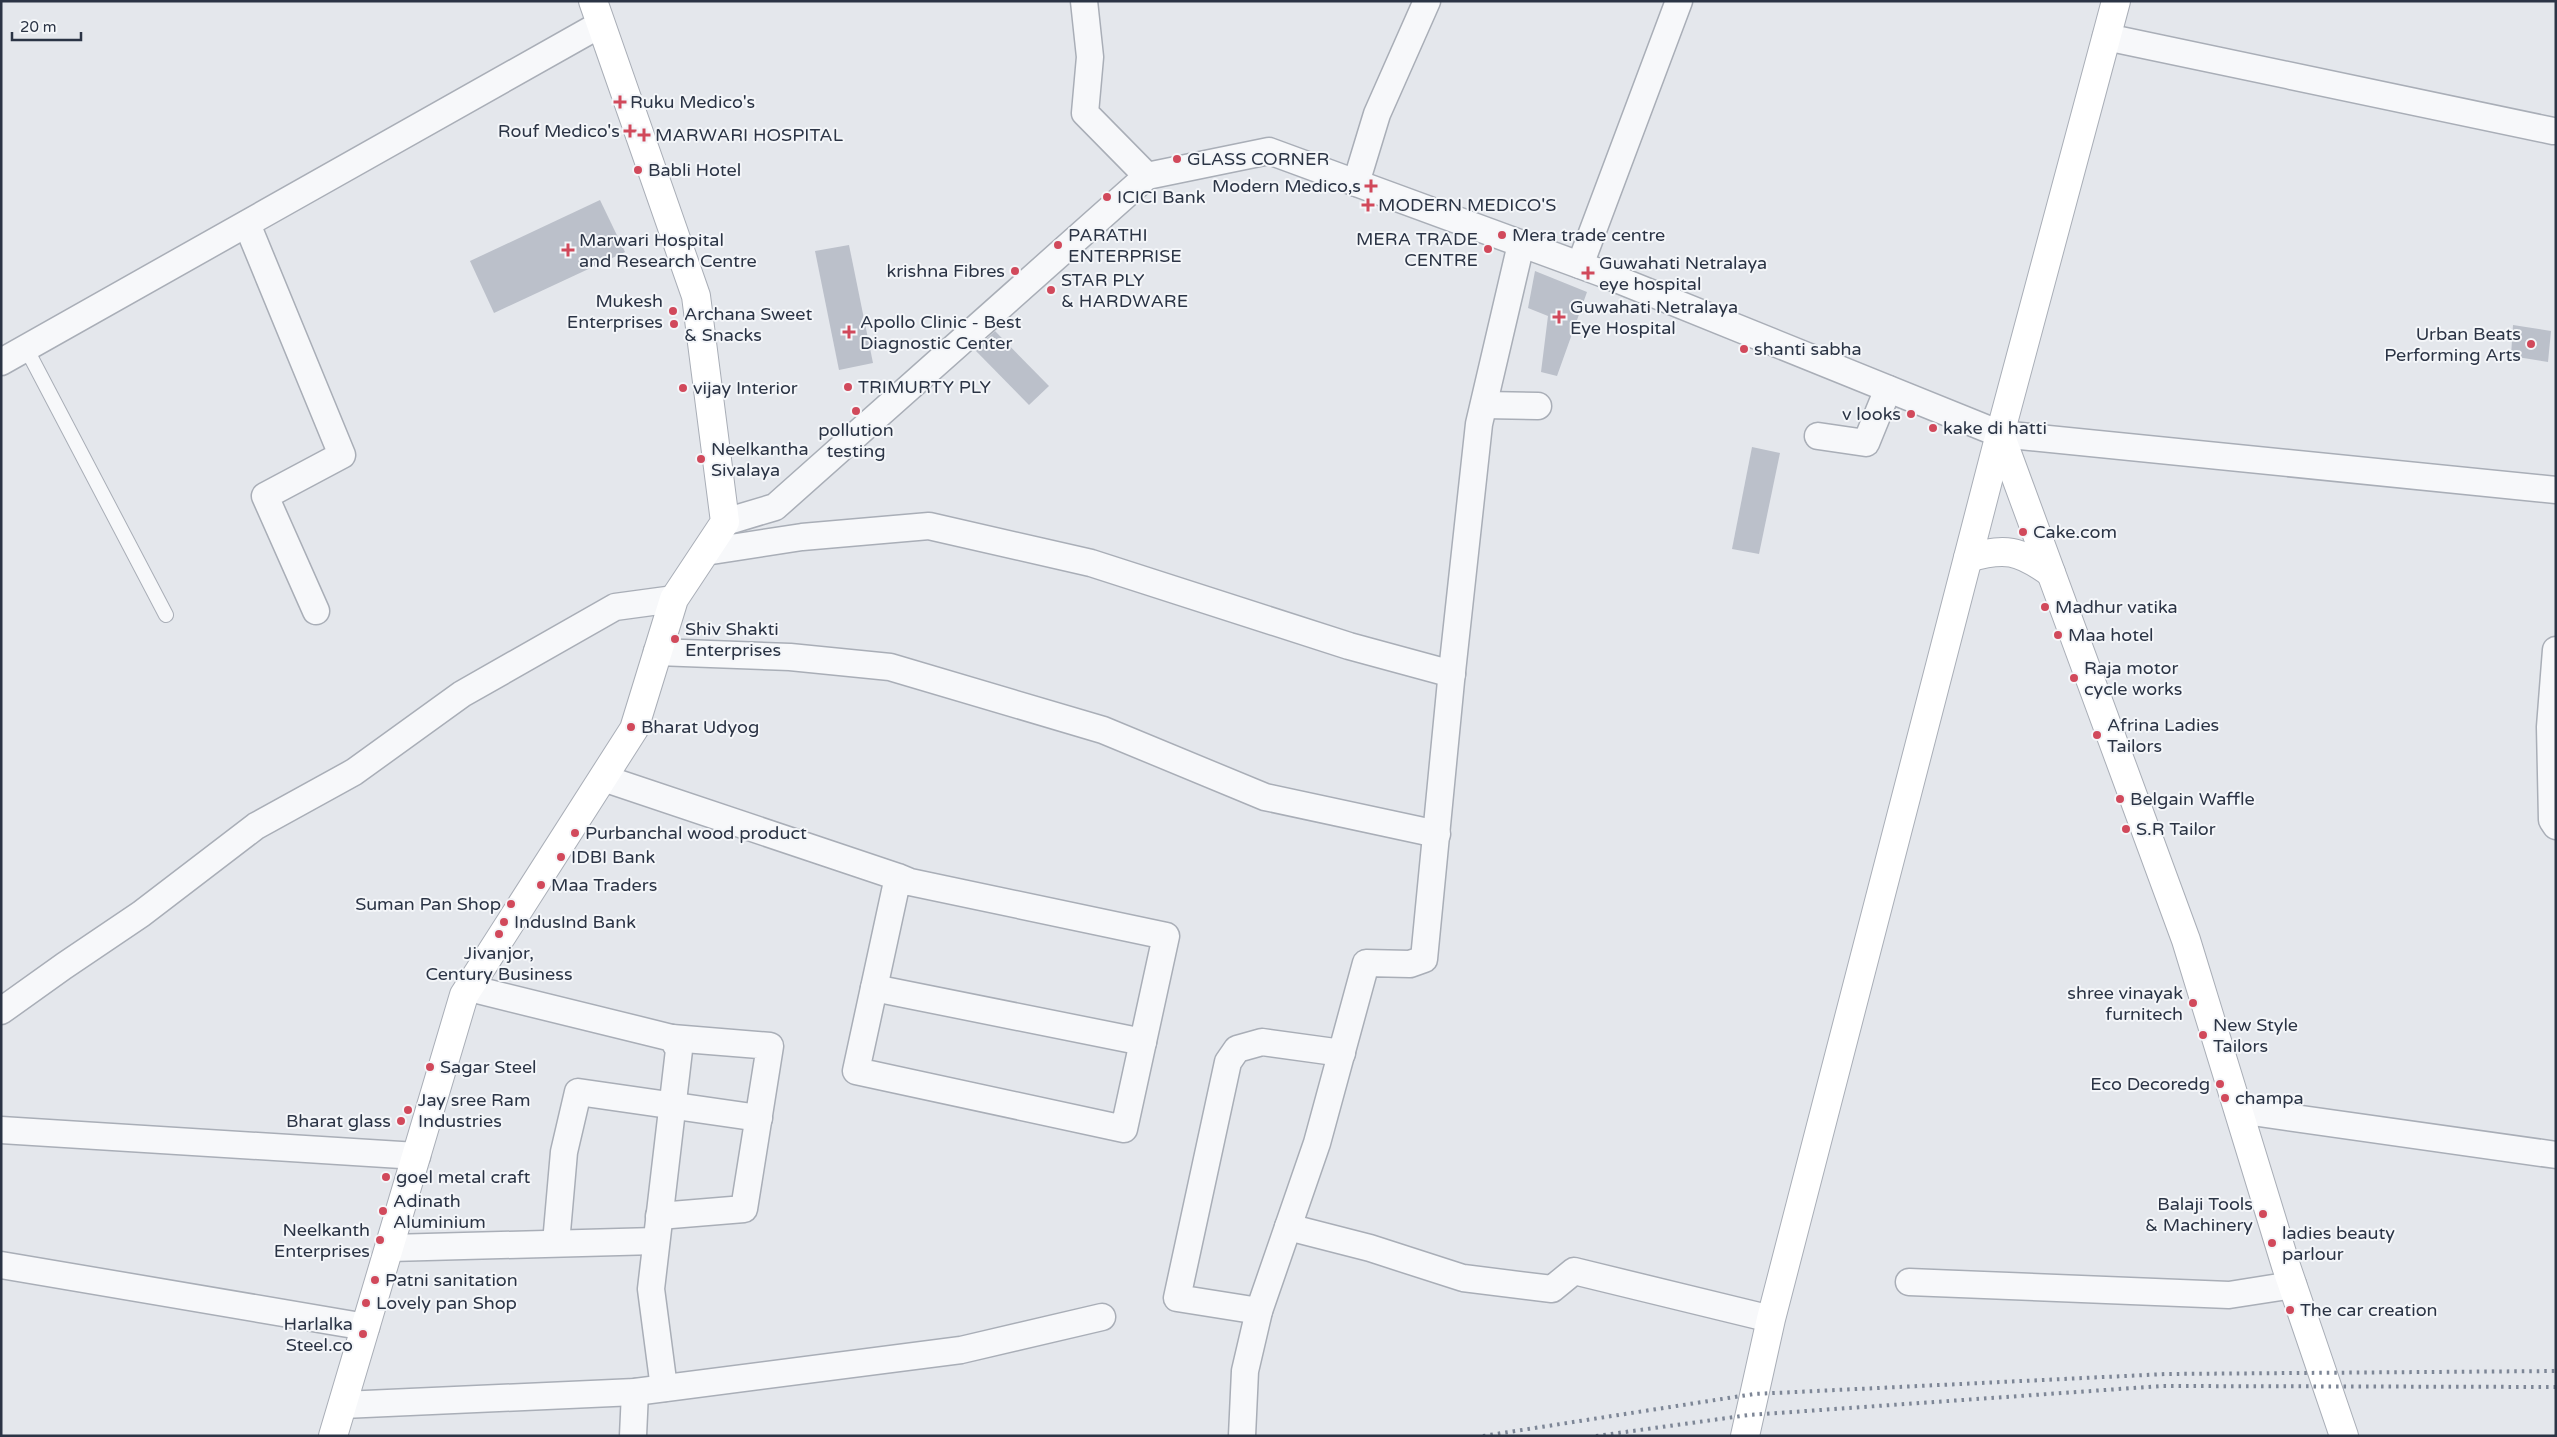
<svg xmlns="http://www.w3.org/2000/svg" width="2557" height="1437" font-family="'Varela Round',sans-serif">
<style>
.building{fill:#bbc0ca}
.lines{fill:none;stroke-linecap:round;stroke-linejoin:round}
.lane-casing{stroke:#a9aeb7;stroke-width:16}
.street-casing{stroke:#a9aeb7;stroke-width:29}
.secondary-casing{stroke:#a9aeb7;stroke-width:30}
.lane{stroke:#f7f8fa;stroke-width:14}
.street{stroke:#f7f8fa;stroke-width:26}
.secondary{stroke:#fff;stroke-width:28}
.rail{stroke:#7d8696;stroke-width:4;stroke-dasharray:2.5 5;stroke-linecap:butt}
.poi-dot{fill:#d1495b;stroke:#f4f6f9;stroke-width:2}
.labels{text-anchor:middle;stroke-width:4;stroke-linejoin:round;paint-order:stroke}
.poi-label{font-size:18px;fill:#2b3445;stroke:#f4f6f9;text-anchor:start}
</style>
<rect width="100%" height="100%" fill="#e4e7ec"/>
<g class="building">
<polygon points="600,200 625,252 494,313 470,261"/>
<polygon points="849,245 873,363 839,370 815,251"/>
<polygon points="1535,271 1587,292 1557,376 1541,372 1548,316 1528,308"/>
<polygon points="2513,325 2551,331 2548,362 2511,356"/>
<polygon points="995,331 1049,386 1029,405 975,350"/>
<polygon points="1752,447 1780,453 1759,554 1732,549"/>
</g>
<g class="lines">
<g class="lane-casing">
<polyline id="lane" points="26,348 166,615"/>
</g>
<g class="street-casing">
<g id="street">
<polyline points="1084,1 1090,57 1085,113 1147,176"/>
<polyline points="2106,37 2553,131"/>
<polyline points="1356,183 1377,114 1427,1"/>
<polyline points="247,224 342,455 265,496 316,611"/>
<polyline points="1580,265 1679,1"/>
<polyline points="1,362 601,24"/>
<polyline points="1484,405 1538,406"/>
<polyline points="1818,436 1866,443 1888,389"/>
<polyline points="725,522 775,507 1147,176 1269,151 1604,274 2000,434 2556,490"/>
<polyline points="705,552 802,537 929,526 1091,563 1349,646 1452,674"/>
<polyline points="2556,650 2550,727 2552,820 2556,826"/>
<polyline points="657,652 790,657 890,667 1103,730 1265,797 1437,834"/>
<polyline points="603,778 898,877 910,882 1166,936 1124,1129 856,1071 898,877"/>
<polyline points="469,988 672,1038 679,1050 651,1289 664,1388"/>
<polyline points="874,988 1143,1042"/>
<polyline points="1,1011 64,966 141,914 256,826 354,772 462,694 615,607 674,599"/>
<polyline points="2238,1110 2556,1155"/>
<polyline points="1,1130 417,1156"/>
<polyline points="659,1216 744,1209 770,1046 672,1038"/>
<polyline points="1288,1227 1370,1248 1463,1278 1552,1289 1574,1271 1771,1319"/>
<polyline points="556,1243 564,1152 578,1092 759,1118"/>
<polyline points="390,1248 656,1241"/>
<polyline points="1,1265 366,1327"/>
<polyline points="1909,1282 2229,1295 2293,1285"/>
<polyline points="1259,1311 1177,1298 1228,1062 1237,1049 1262,1042 1342,1053"/>
<polyline points="343,1405 635,1392 961,1350 1102,1317"/>
<polyline points="633,1436 635,1392"/>
<polyline points="1242,1436 1245,1371 1259,1311 1317,1143 1366,963 1410,964 1424,959 1451,681 1479,424 1521,244"/>
</g>
</g>
<g class="secondary-casing">
<g id="secondary">
<polyline points="2000,434 2186,940 2286,1266 2344,1436"/>
<path d="M1968 558C2005 547 2019 550 2051 573"/>
<polyline points="333,1436 464,995 634,729 674,599 725,522 696,296 593,1"/>
<polyline points="1745,1436 1771,1319 2000,434 2116,1"/>
</g>
</g>
<use href="#lane" class="lane"/>
<use href="#street" class="street"/>
<use href="#secondary" class="secondary"/>
<g class="rail">
<polyline points="1483,1436 1754,1394 2166,1374 2556,1371"/>
<polyline points="1596,1436 1749,1415 2162,1386 2556,1387"/>
</g>
</g>
<g class="poi-dot">
<path d="M617.5 94.5h5v5h5v5h-5v5h-5v-5h-5v-5h5z"/>
<path d="M627.5 123.5h5v5h5v5h-5v5h-5v-5h-5v-5h5z"/>
<path d="M641.5 127.5h5v5h5v5h-5v5h-5v-5h-5v-5h5z"/>
<circle cx="1177" cy="159" r="5"/>
<circle cx="638" cy="170" r="5"/>
<path d="M1368.5 178.5h5v5h5v5h-5v5h-5v-5h-5v-5h5z"/>
<circle cx="1107" cy="197" r="5"/>
<path d="M1365.5 197.5h5v5h5v5h-5v5h-5v-5h-5v-5h5z"/>
<circle cx="1502" cy="235" r="5"/>
<circle cx="1058" cy="245" r="5"/>
<circle cx="1488" cy="249" r="5"/>
<path d="M565.5 242.5h5v5h5v5h-5v5h-5v-5h-5v-5h5z"/>
<circle cx="1015" cy="271" r="5"/>
<path d="M1585.5 265.5h5v5h5v5h-5v5h-5v-5h-5v-5h5z"/>
<circle cx="1051" cy="290" r="5"/>
<circle cx="673" cy="311" r="5"/>
<path d="M1556.5 309.5h5v5h5v5h-5v5h-5v-5h-5v-5h5z"/>
<circle cx="674" cy="324" r="5"/>
<path d="M846.5 324.5h5v5h5v5h-5v5h-5v-5h-5v-5h5z"/>
<circle cx="2531" cy="344" r="5"/>
<circle cx="1744" cy="349" r="5"/>
<circle cx="848" cy="387" r="5"/>
<circle cx="683" cy="388" r="5"/>
<circle cx="856" cy="411" r="5"/>
<circle cx="1911" cy="414" r="5"/>
<circle cx="1933" cy="428" r="5"/>
<circle cx="701" cy="459" r="5"/>
<circle cx="2023" cy="532" r="5"/>
<circle cx="2045" cy="607" r="5"/>
<circle cx="2058" cy="635" r="5"/>
<circle cx="675" cy="639" r="5"/>
<circle cx="2074" cy="678" r="5"/>
<circle cx="631" cy="727" r="5"/>
<circle cx="2097" cy="735" r="5"/>
<circle cx="2120" cy="799" r="5"/>
<circle cx="2126" cy="829" r="5"/>
<circle cx="575" cy="833" r="5"/>
<circle cx="561" cy="857" r="5"/>
<circle cx="541" cy="885" r="5"/>
<circle cx="511" cy="904" r="5"/>
<circle cx="504" cy="922" r="5"/>
<circle cx="499" cy="934" r="5"/>
<circle cx="2193" cy="1003" r="5"/>
<circle cx="2203" cy="1035" r="5"/>
<circle cx="430" cy="1067" r="5"/>
<circle cx="2220" cy="1084" r="5"/>
<circle cx="2225" cy="1098" r="5"/>
<circle cx="408" cy="1110" r="5"/>
<circle cx="401" cy="1121" r="5"/>
<circle cx="386" cy="1177" r="5"/>
<circle cx="383" cy="1211" r="5"/>
<circle cx="2263" cy="1214" r="5"/>
<circle cx="380" cy="1240" r="5"/>
<circle cx="2272" cy="1243" r="5"/>
<circle cx="375" cy="1280" r="5"/>
<circle cx="366" cy="1303" r="5"/>
<circle cx="2290" cy="1310" r="5"/>
<circle cx="363" cy="1334" r="5"/>
</g>
<g class="labels">
<g class="poi-label">
<text x="630" y="108">Ruku Medico's</text>
<text x="620" y="137" text-anchor="end">Rouf Medico's</text>
<text x="655" y="141">MARWARI HOSPITAL</text>
<text x="1187" y="165">GLASS CORNER</text>
<text x="648" y="176">Babli Hotel</text>
<text x="1361" y="192" text-anchor="end">Modern Medico,s</text>
<text x="1117" y="203">ICICI Bank</text>
<text x="1378" y="211">MODERN MEDICO'S</text>
<text x="1068" y="241">PARATHI<tspan x="1068" dy="21">ENTERPRISE</tspan></text>
<text x="1512" y="241">Mera trade centre</text>
<text x="1478" y="245" text-anchor="end">MERA TRADE<tspan x="1478" dy="21">CENTRE</tspan></text>
<text x="579" y="246">Marwari Hospital<tspan x="579" dy="21">and Research Centre</tspan></text>
<text x="1599" y="269">Guwahati Netralaya<tspan x="1599" dy="21">eye hospital</tspan></text>
<text x="1005" y="277" text-anchor="end">krishna Fibres</text>
<text x="1061" y="286">STAR PLY<tspan x="1061" dy="21">&amp; HARDWARE</tspan></text>
<text x="663" y="307" text-anchor="end">Mukesh<tspan x="663" dy="21">Enterprises</tspan></text>
<text x="1570" y="313">Guwahati Netralaya<tspan x="1570" dy="21">Eye Hospital</tspan></text>
<text x="684" y="320">Archana Sweet<tspan x="684" dy="21">&amp; Snacks</tspan></text>
<text x="860" y="328">Apollo Clinic - Best<tspan x="860" dy="21">Diagnostic Center</tspan></text>
<text x="2521" y="340" text-anchor="end">Urban Beats<tspan x="2521" dy="21">Performing Arts</tspan></text>
<text x="1754" y="355">shanti sabha</text>
<text x="858" y="393">TRIMURTY PLY</text>
<text x="693" y="394">vijay Interior</text>
<text x="1901" y="420" text-anchor="end">v looks</text>
<text x="1943" y="434">kake di hatti</text>
<text x="856" y="436" text-anchor="middle">pollution<tspan x="856" dy="21">testing</tspan></text>
<text x="711" y="455">Neelkantha<tspan x="711" dy="21">Sivalaya</tspan></text>
<text x="2033" y="538">Cake.com</text>
<text x="2055" y="613">Madhur vatika</text>
<text x="685" y="635">Shiv Shakti<tspan x="685" dy="21">Enterprises</tspan></text>
<text x="2068" y="641">Maa hotel</text>
<text x="2084" y="674">Raja motor<tspan x="2084" dy="21">cycle works</tspan></text>
<text x="2107" y="731">Afrina Ladies<tspan x="2107" dy="21">Tailors</tspan></text>
<text x="641" y="733">Bharat Udyog</text>
<text x="2130" y="805">Belgain Waffle</text>
<text x="2136" y="835">S.R Tailor</text>
<text x="585" y="839">Purbanchal wood product</text>
<text x="571" y="863">IDBI Bank</text>
<text x="551" y="891">Maa Traders</text>
<text x="501" y="910" text-anchor="end">Suman Pan Shop</text>
<text x="514" y="928">IndusInd Bank</text>
<text x="499" y="959" text-anchor="middle">Jivanjor,<tspan x="499" dy="21">Century Business</tspan></text>
<text x="2183" y="999" text-anchor="end">shree vinayak<tspan x="2183" dy="21">furnitech</tspan></text>
<text x="2213" y="1031">New Style<tspan x="2213" dy="21">Tailors</tspan></text>
<text x="440" y="1073">Sagar Steel</text>
<text x="2210" y="1090" text-anchor="end">Eco Decoredg</text>
<text x="2235" y="1104">champa</text>
<text x="418" y="1106">Jay sree Ram<tspan x="418" dy="21">Industries</tspan></text>
<text x="391" y="1127" text-anchor="end">Bharat glass</text>
<text x="396" y="1183">goel metal craft</text>
<text x="393" y="1207">Adinath<tspan x="393" dy="21">Aluminium</tspan></text>
<text x="2253" y="1210" text-anchor="end">Balaji Tools<tspan x="2253" dy="21">&amp; Machinery</tspan></text>
<text x="370" y="1236" text-anchor="end">Neelkanth<tspan x="370" dy="21">Enterprises</tspan></text>
<text x="2282" y="1239">ladies beauty<tspan x="2282" dy="21">parlour</tspan></text>
<text x="385" y="1286">Patni sanitation</text>
<text x="376" y="1309">Lovely pan Shop</text>
<text x="2300" y="1316">The car creation</text>
<text x="353" y="1330" text-anchor="end">Harlalka<tspan x="353" dy="21">Steel.co</tspan></text>
</g>
</g>
<rect width="2557" height="1437" fill="none" stroke="#2b3445" stroke-width="5"/>
<path d="M12 32v8h69v-8" fill="none" stroke="#2b3445" stroke-width="2.5"/>
<text x="20" y="32" font-size="15" fill="#2b3445" stroke="#f4f6f9" stroke-width="4" paint-order="stroke">20 m</text>
</svg>
